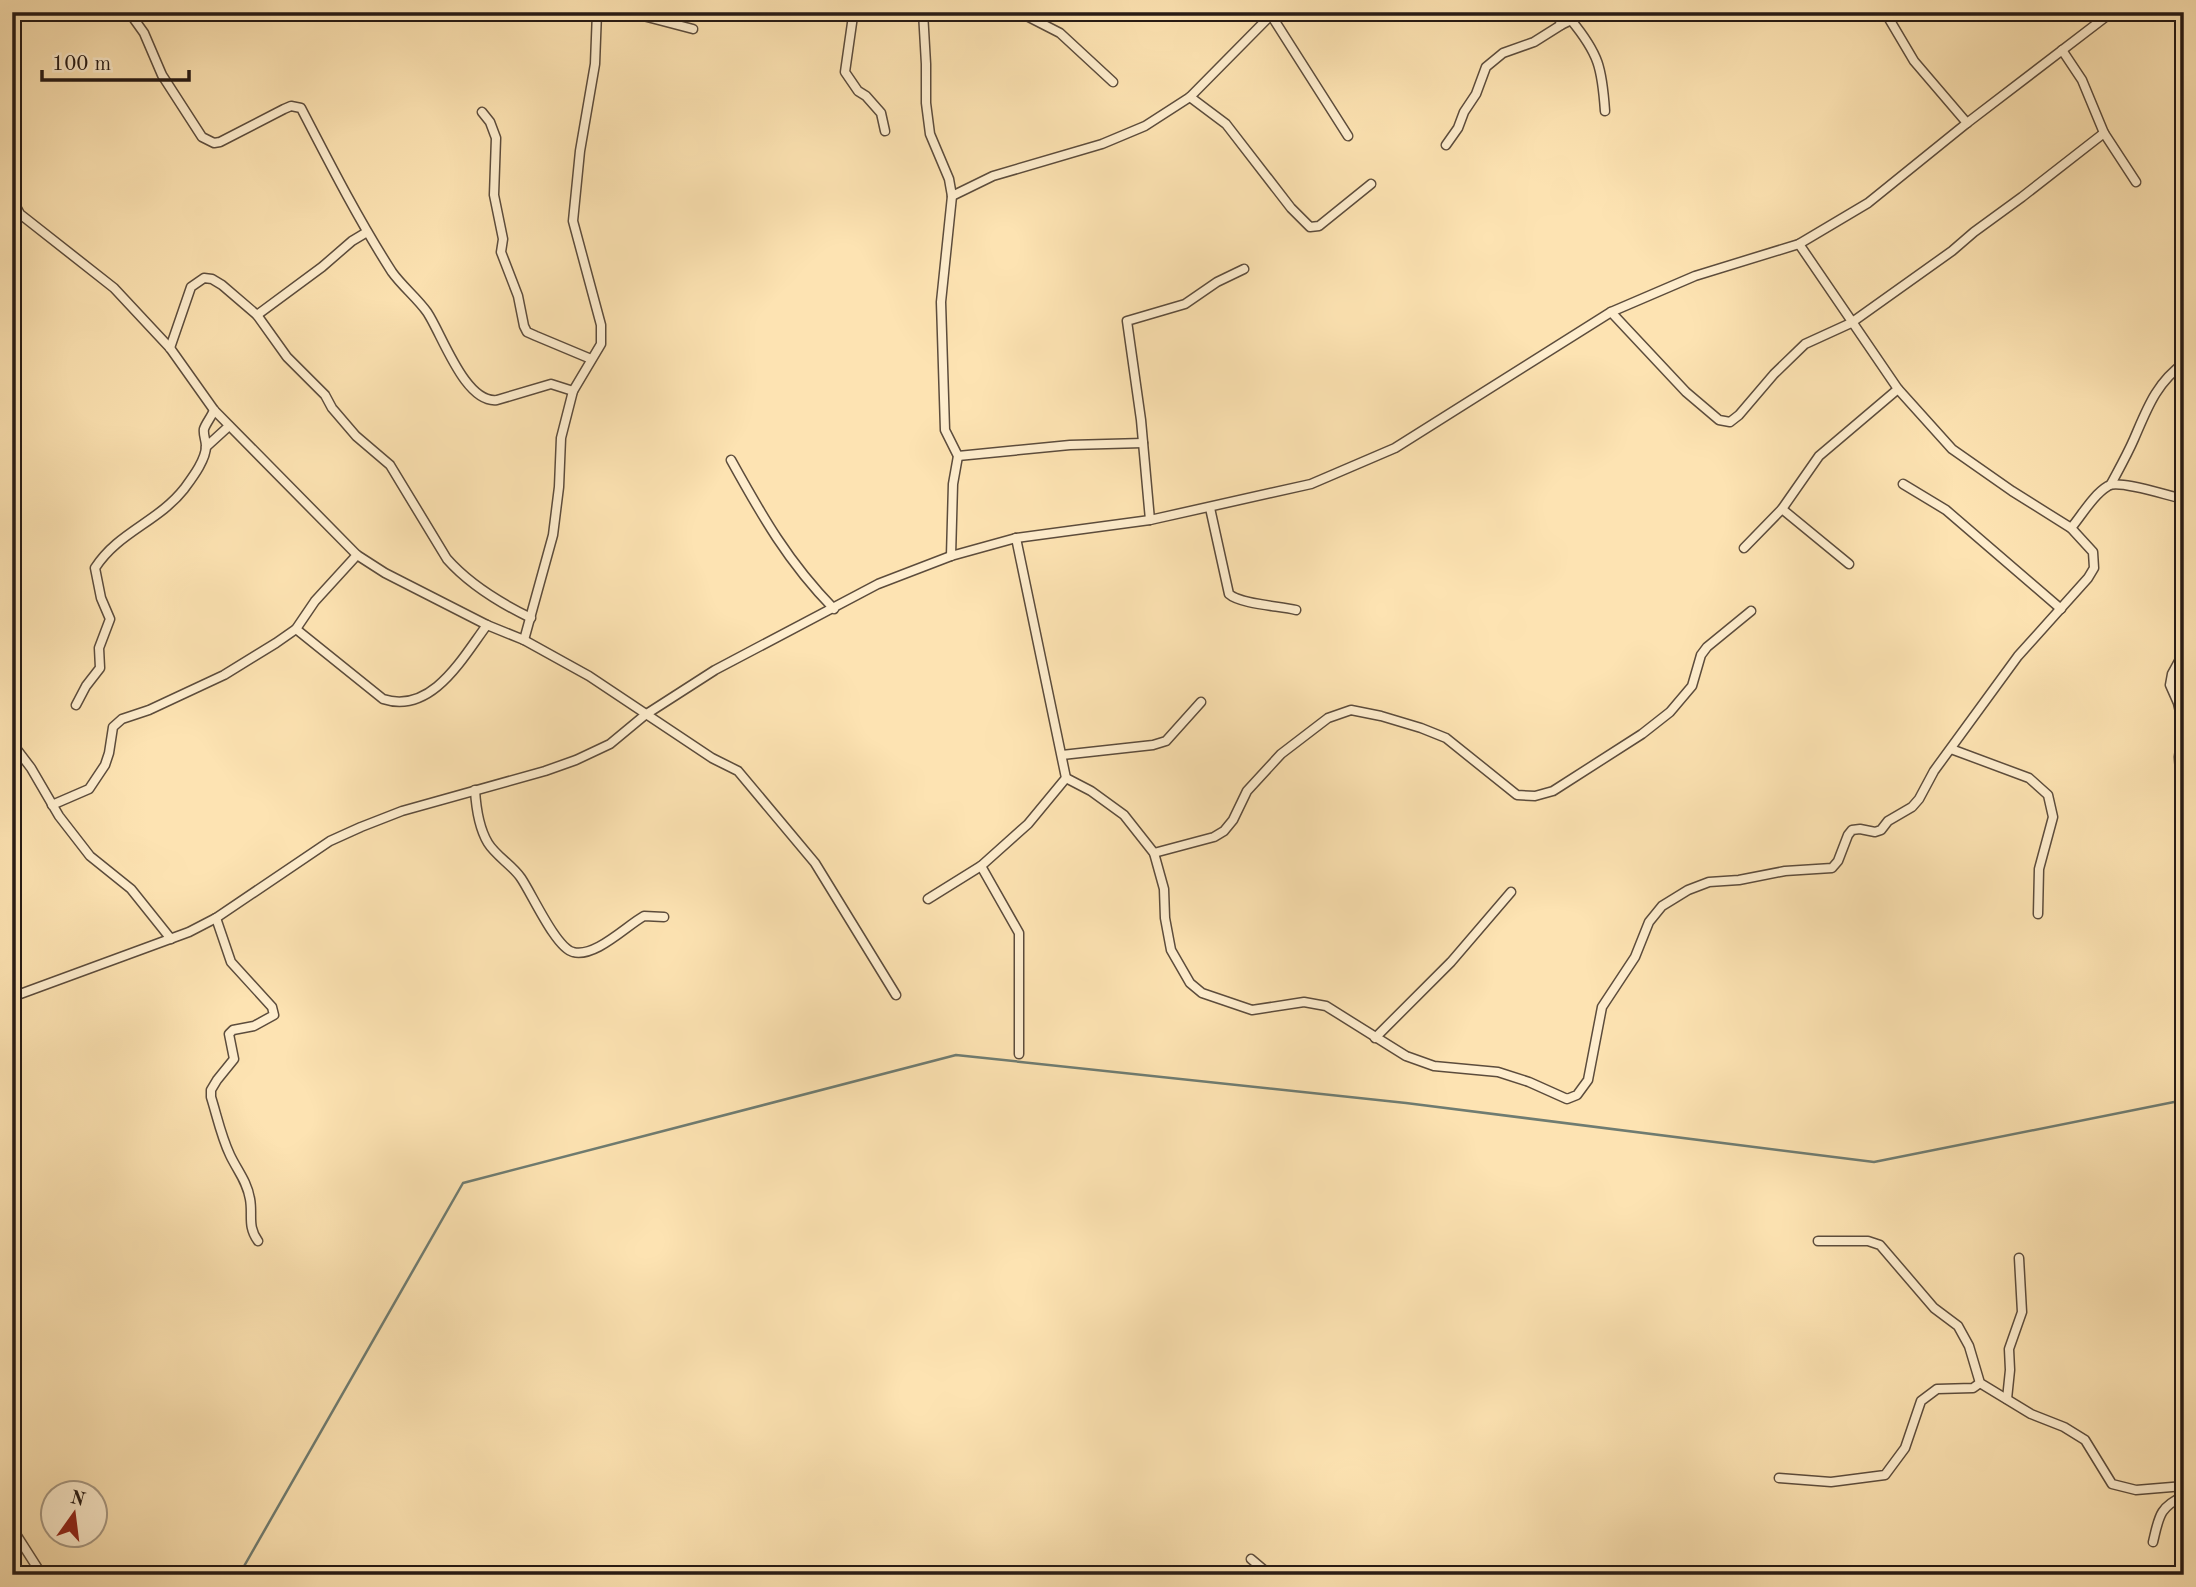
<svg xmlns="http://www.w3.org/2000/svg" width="2196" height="1587" font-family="'Old Standard TT',serif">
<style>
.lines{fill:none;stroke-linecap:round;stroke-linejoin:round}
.stream{stroke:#6f7c71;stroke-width:2.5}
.street-casing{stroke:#5c4c3c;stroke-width:11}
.street{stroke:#feedcd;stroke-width:8}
</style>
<rect width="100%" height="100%" fill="#fde3b2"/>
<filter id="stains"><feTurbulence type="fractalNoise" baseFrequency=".00286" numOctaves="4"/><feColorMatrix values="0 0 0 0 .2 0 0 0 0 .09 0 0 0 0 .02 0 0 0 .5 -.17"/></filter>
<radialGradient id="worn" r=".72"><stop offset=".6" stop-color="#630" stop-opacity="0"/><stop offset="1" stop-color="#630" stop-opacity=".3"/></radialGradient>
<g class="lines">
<polyline class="stream" points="239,1575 463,1183 956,1055 1406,1103 1874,1162 2184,1100"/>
<g class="street-casing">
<g id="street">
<path d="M129 12 144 33 162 75 202 137 214 143 220 142 284 109 291 106 301 108C330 164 358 219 392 272 402 286 417 298 427 312 442 334 465 404 497 400L551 384 573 391"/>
<polyline points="628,12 693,29"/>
<polyline points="855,12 853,16 845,72 858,91 866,96 881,113 885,131"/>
<polyline points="923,12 926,64 926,103 930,134 949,179 952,196 941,302 945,430 958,456 953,484 951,556"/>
<polyline points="1019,12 1060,33 1113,82"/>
<polyline points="1558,12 1561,25 1588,12"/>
<polyline points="1885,12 1914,61 1967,123"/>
<polyline points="1271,15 1348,136"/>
<path d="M1571 20C1599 54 1602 68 1605 111"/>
<polyline points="12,30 17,12"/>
<polyline points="2062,50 2082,80 2104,133 2136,182"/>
<polyline points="1190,97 1226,124 1291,208 1310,227 1319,226 1371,184"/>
<polyline points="482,112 490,122 496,138 494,195 503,239 501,252 518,296 524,326 527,332 536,336 591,359"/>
<polyline points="1446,145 1458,128 1464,112 1476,94 1486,67 1503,53 1534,42 1561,25"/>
<polyline points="952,196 993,176 1102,144 1145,126 1190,97 1274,12"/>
<polyline points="12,199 20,214 114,288 170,348 214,410 357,555 385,573 487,625 524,640 589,676 712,758 738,771 815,863 896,995"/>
<polyline points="1611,312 1686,392 1719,420 1730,422 1739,415 1774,374 1805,344 1851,323 1952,251 1974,232 2022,197 2104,133"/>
<polyline points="257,315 322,267 352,241 367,232"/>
<path d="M170 348 191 287 204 278 212 279 222 285 257 315 287 357 325 395 332 408 356 436 390 465 447 559C470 585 500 603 531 618"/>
<polyline points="206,447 229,426"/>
<polyline points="958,456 1070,445 1143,443"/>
<path d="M731 460C762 516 788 562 834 609"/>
<polyline points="1903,484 1946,510 2061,609"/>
<path d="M2111 484C2119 469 2127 455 2134 439 2147 409 2156 383 2184 363"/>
<path d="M1210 508 1229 594C1240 604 1279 606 1296 610"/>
<polyline points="1782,509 1849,564"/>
<polyline points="1150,520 1141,420 1127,321 1185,304 1217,282 1244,269"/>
<path d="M2071 528C2082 515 2093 495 2108 486 2119 479 2168 496 2184 499"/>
<polyline points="1744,548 1782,509 1819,456 1898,389"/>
<path d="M296 629 383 699C432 715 463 657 487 625"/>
<polyline points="524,640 553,535 559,487 561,438 573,391 601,344 601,325 573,221 580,151 595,64 597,12"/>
<polyline points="2184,652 2172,674 2170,685 2178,703 2183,725 2179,757 2184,834"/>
<path d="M76 705 86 686 100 668 99 648 110 619 101 598 95 568C118 532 158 522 184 489 192 478 206 460 206 446 206 440 203 435 204 429 206 423 212 416 214 410"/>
<polyline points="12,743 31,768 59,816 90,856 131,889 171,939"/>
<polyline points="1951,749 2029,778 2048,795 2053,817 2039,869 2038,914"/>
<polyline points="1062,755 1153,745 1166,741 1201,702"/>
<polyline points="1066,778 1091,791 1124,815 1154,853 1164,889 1165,918 1171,950 1190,983 1202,993 1252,1010 1304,1002 1326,1006 1406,1056 1434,1066 1498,1072 1529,1082 1567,1099 1577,1095 1588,1080 1602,1007 1635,957 1649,922 1662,906 1688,890 1709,882 1739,880 1785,871 1832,868 1838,861 1848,835 1852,830 1860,829 1875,832 1881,830 1888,821 1912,807 1919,799 1934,771 2018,656 2088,578 2094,568 2093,552 2071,528 2012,491 1952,449 1898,389 1799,244"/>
<path d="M475 790C476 807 479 828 488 843 496 856 512 865 521 878 532 894 556 948 573 952 595 958 626 926 644 916L664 917"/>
<polyline points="52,805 89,789 105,765 109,753 113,727 122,719 149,710 224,675 276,643 296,629 315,601 357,555"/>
<polyline points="1154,853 1214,837 1224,831 1233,820 1247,791 1281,754 1328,718 1351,710 1381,716 1421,728 1446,738 1517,795 1535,796 1553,791 1642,734 1670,712 1692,686 1701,655 1707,647 1751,611"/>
<polyline points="981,866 1019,933 1019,1054"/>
<polyline points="928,899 981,866 1028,824 1066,778 1016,538"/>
<path d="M216 918 231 962 272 1007 274 1015 254 1026 233 1030 229 1034 234 1059 217 1080 211 1090V1097C217 1116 221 1136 230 1155 237 1170 247 1181 250 1199 253 1215 247 1226 258 1241"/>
<polyline points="12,997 189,932 216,918 330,841 361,827 402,811 545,771 576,760 610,744 645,715 715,670 878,584 951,556 1016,538 1150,520 1311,484 1395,448 1611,312 1695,276 1799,244 1868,203 1967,123 2112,12"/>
<polyline points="1375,1038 1451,962 1511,892"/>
<polyline points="1818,1241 1868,1241 1880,1245 1934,1308 1958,1326 1969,1346 1980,1383 2031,1414 2064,1427 2085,1440 2112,1484 2136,1490 2184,1486"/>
<polyline points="2007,1399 2010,1370 2009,1349 2022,1312 2019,1258"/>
<polyline points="1779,1478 1831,1482 1885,1475 1905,1448 1921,1401 1937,1389 1973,1388 1980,1383"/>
<polyline points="12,1528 42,1575"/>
<path d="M2153 1542C2159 1517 2159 1507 2184 1496"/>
<polyline points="1251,1559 1270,1575"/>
</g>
</g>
<use href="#street" class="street"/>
</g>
<rect width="2196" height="1587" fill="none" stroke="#fde3b2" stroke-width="42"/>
<rect x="14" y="14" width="2168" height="1559" fill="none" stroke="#261a14" stroke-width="3.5"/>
<rect x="21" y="21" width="2154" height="1545" fill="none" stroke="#261a14" stroke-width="2"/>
<g transform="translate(74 1514) rotate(14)"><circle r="33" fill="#feedcd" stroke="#a89983" stroke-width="2"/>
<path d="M0-5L12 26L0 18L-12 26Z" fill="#8f2418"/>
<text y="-10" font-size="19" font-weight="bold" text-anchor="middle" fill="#261a14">N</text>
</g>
<path d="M42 70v10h147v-10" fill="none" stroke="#261a14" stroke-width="3.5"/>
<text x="52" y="70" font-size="21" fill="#261a14" stroke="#feedcd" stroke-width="5" paint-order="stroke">100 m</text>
<rect width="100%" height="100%" filter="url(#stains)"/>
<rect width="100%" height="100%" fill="url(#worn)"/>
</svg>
